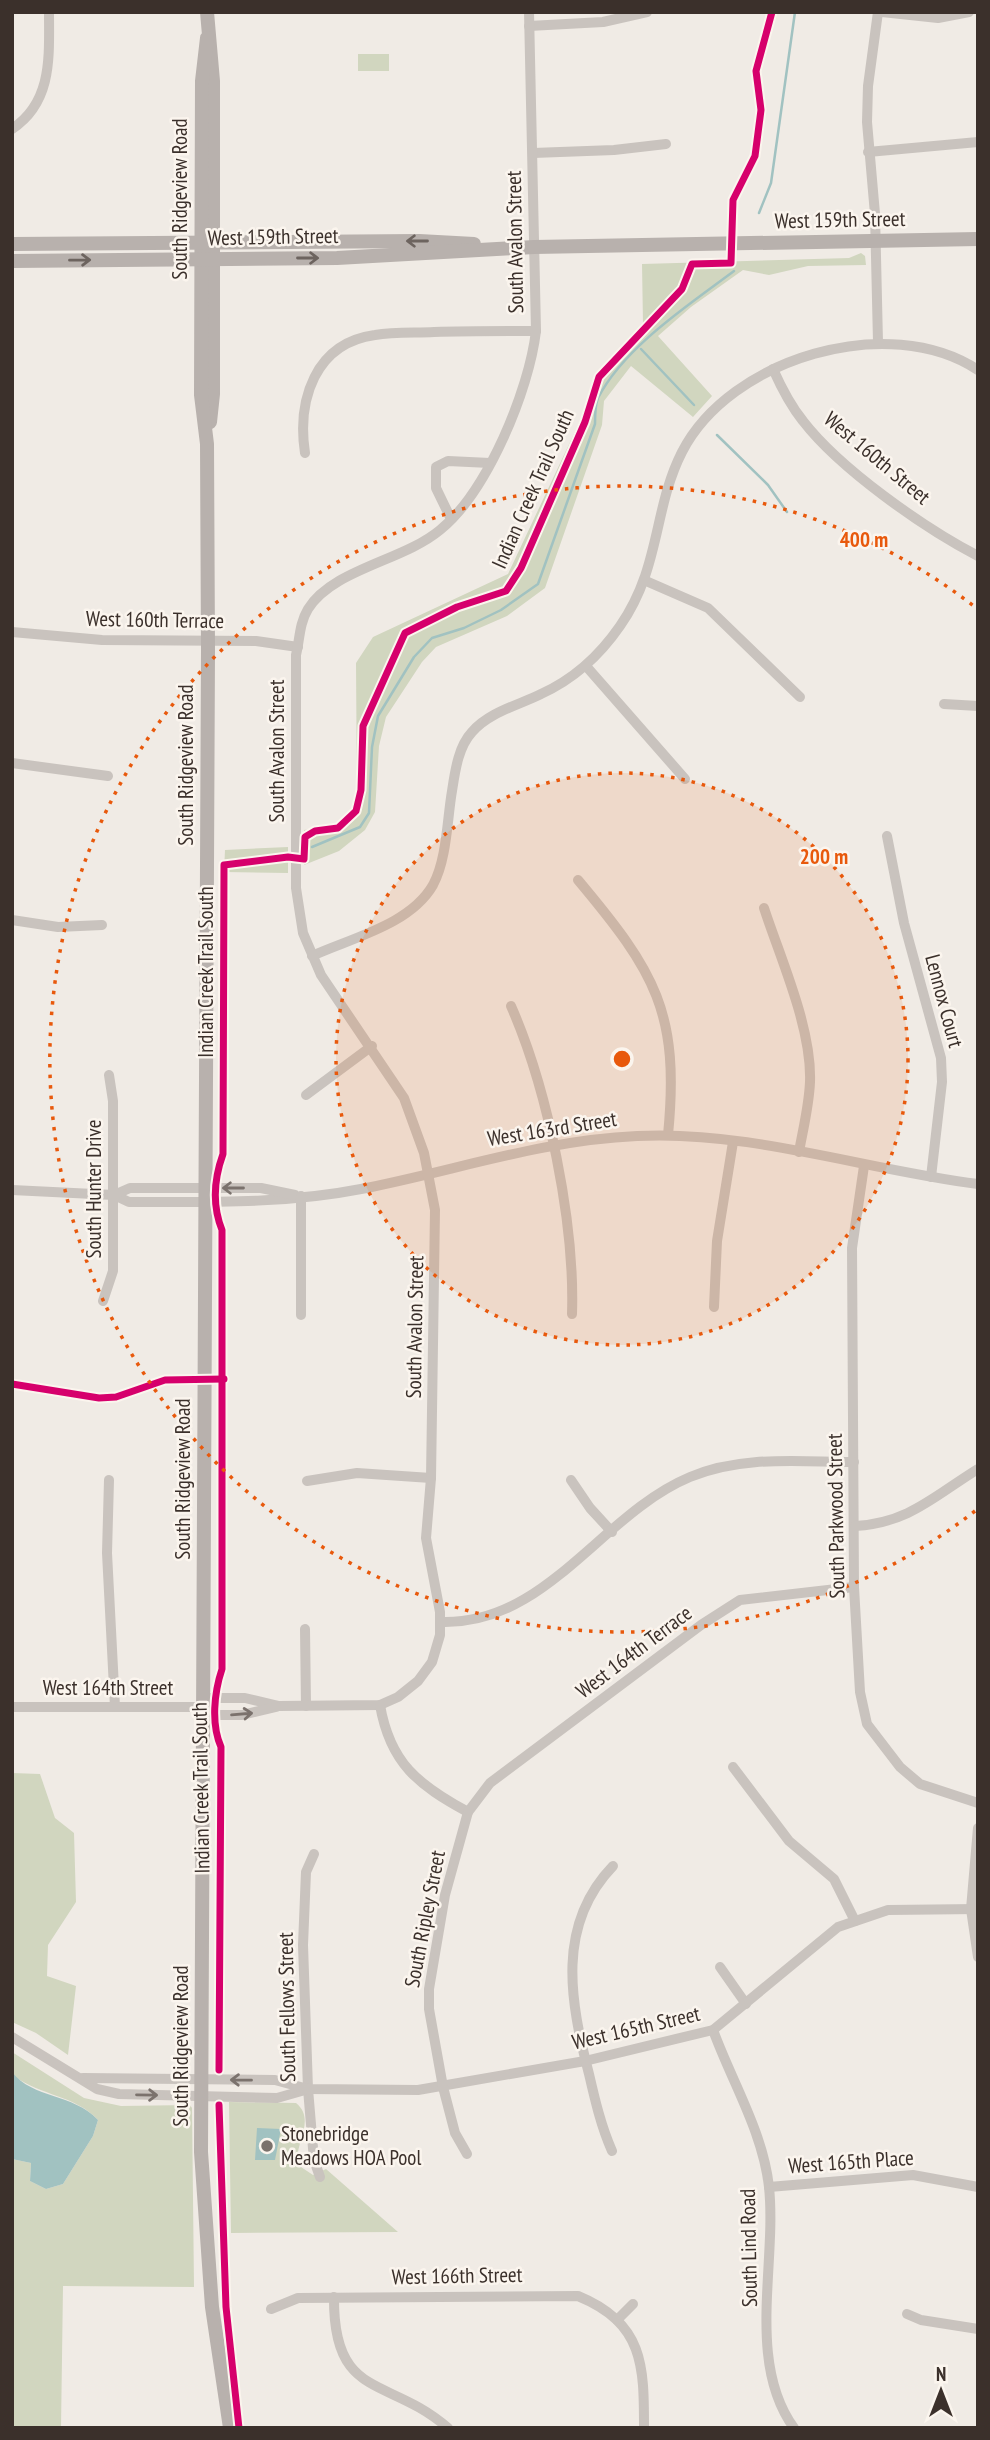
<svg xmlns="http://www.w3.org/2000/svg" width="990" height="2440" font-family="'PT Sans Narrow',sans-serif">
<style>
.green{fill:#d1d6bf}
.water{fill:#a1c2c1}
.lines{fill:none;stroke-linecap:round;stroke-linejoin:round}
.stream{stroke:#a1c2c1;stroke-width:2.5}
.minor{stroke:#c9c3be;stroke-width:10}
.major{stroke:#b8b1ad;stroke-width:14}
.cycleway-casing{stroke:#fbf5ee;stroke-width:11}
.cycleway{stroke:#d6006c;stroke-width:7}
.oneway{stroke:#6d645f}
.oneway2{stroke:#7b726d}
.ring{fill:none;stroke:#e8590c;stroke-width:3.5;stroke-dasharray:3.5 7}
.poi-dot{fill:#7a716c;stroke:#fbf5ee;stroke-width:2.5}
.labels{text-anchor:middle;stroke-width:5;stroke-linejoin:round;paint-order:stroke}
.street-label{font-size:21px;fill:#3b302b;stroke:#fbf5ee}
.poi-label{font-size:21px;fill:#3b302b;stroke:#fbf5ee;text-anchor:start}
.centre{fill:#e8590c;stroke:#fbf5ee;stroke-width:3.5}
.ring-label{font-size:21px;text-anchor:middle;font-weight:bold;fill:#e8590c;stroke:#fbf5ee;stroke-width:5;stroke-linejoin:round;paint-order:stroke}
</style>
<rect width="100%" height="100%" fill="#f0ebe5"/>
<g class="green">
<rect x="358" y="54" width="31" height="17"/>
<path d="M861 253 865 256 866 265 808 266 769 275 743 270 691 307 658 336 712 396 693 417 631 366 604 401 602 425 545 588 507 616 436 647 422 662 386 717 379 746 375 812 365 830 339 851 304 865V830C328 827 348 827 357 801L356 663 373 637 508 574 587 406 596 376 643 324 642 264 849 258Z"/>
<polygon points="288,847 288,873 224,872 225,850"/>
<polygon points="12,1773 40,1774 55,1818 74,1833 76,1902 48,1945 47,1976 76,1986 68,2055 36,2033 12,2022"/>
<path d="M12 2052 84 2098 121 2106 190 2105 192 2108 194 2287 63 2286 61 2428H12V2159L31 2163 30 2181 46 2189 63 2184 93 2136 98 2120C75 2095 41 2096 14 2076Z"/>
<path d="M229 2102 296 2103C317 2120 293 2145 298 2165L313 2175 326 2169 398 2232 231 2233Z"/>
</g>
<g class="water">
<path d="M12 2072C33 2099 73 2093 98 2120L93 2136 63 2184 46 2189 30 2181 31 2163 12 2159Z"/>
<polygon points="257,2128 281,2129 275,2160 255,2160"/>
</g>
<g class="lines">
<g class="stream">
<polyline points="759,213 771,183 795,12"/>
<polyline points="641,349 694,405"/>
<polyline points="717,435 768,485 787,512"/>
<path d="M312 847 360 827 369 813 372 747 378 716 414 657 432 638 464 628 501 610 538 584 595 424C595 416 595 405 598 398 624 347 690 304 734 271"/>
</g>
<g class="minor">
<polyline points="882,12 938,18 969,12"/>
<polyline points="529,26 603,22 647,12"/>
<path d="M12 129C53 102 49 56 49 12"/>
<polyline points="868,152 978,142"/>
<polyline points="533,153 614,150 666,144"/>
<polyline points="878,342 875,214 867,122 868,86 878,12"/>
<path d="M773 369C781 387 790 405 803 421 840 469 924 528 978 556"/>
<path d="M305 453C297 400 315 343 375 335 394 332 415 333 434 332 468 331 502 331 536 331"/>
<polyline points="451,519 436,488 436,467 448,461 490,463"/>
<polyline points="646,581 708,608 800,697"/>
<polyline points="12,632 102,640 256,641 298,647"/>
<polyline points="586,666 685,779"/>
<polyline points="944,704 978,706"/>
<polyline points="12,763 108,776"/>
<polyline points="887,836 904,923 941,1058 942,1082 931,1177"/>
<path d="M578 880C655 972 680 1012 668 1135"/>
<path d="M764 908C781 960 812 1028 810 1082 809 1106 803 1129 799 1152"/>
<polyline points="12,920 58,927 102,925"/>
<path d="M312 956C351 938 410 925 433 885 447 859 447 820 452 791 455 772 458 747 472 732 489 712 519 705 541 694 574 679 600 655 620 626 661 567 653 509 682 452 730 358 889 311 978 370"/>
<path d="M511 1006C548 1090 575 1223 572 1314"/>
<polyline points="306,1095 372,1046"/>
<polyline points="864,1166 852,1248 854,1587 860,1692 867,1724 900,1767 920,1784 978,1803"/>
<path d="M12 1190 114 1195 129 1202C207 1202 285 1204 361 1189 454 1171 542 1140 637 1136 749 1130 867 1170 978 1184"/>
<polyline points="114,1195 130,1188 261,1188 295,1195"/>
<polyline points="301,1196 301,1315"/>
<polyline points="103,1301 113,1271 113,1101 109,1075"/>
<polyline points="714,1307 717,1241 733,1142"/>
<polyline points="109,1480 107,1553 115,1707"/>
<polyline points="571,1480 590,1508 612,1532"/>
<polyline points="307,1481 357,1473 431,1478"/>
<path d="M855 1526C909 1523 934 1496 978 1469"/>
<path d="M440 1622C546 1626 601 1514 690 1477 741 1455 800 1462 854 1462"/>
<polyline points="305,1629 306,1706"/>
<path d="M204 1698H245L279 1706 380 1705 398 1697 418 1681 432 1662 440 1635V1612L426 1538 431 1478 435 1210 424 1153 404 1098 321 975 303 933 296 888V655C300 639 299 624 308 609 333 569 403 561 440 530 487 492 529 391 536 331L529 12"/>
<path d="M380 1705C390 1763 418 1785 468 1812"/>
<polyline points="12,1707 204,1707"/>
<polyline points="204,1715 242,1715 276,1707"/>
<polyline points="733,1767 789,1841 834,1879 855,1921"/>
<polyline points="978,1828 971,1909 978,1957"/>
<polyline points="314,1854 306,1872 303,1945 308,2089 314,2160 320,2177"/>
<polyline points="720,1967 746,2004"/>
<path d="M713 2030C732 2082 763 2132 769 2187 777 2264 746 2362 794 2428"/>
<polyline points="12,2037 97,2089 119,2094 277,2098 305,2090"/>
<polyline points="83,2078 275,2080 308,2089 418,2090 585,2061 713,2030 838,1927 888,1910 978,1909"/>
<path d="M612 2151C601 2126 595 2100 589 2074 570 2001 556 1925 613 1866"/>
<polyline points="467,2154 455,2133 443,2087 429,2009 429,1989 445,1895 468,1812 490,1783 701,1625 740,1600 854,1587"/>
<polyline points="769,2187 913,2175 978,2187"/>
<path d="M334 2297C333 2401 389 2376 448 2428"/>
<path d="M271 2309 298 2298 578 2296C644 2323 644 2366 644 2428"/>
<polyline points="907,2314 921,2320 978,2329"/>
<polyline points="617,2320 633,2304"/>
</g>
<g class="major">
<polyline points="207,12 213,81 213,394 210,422"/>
<polyline points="207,38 202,81 201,395 207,444 208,651 201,2152 212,2307 230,2428"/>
<polyline points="12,244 419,241 474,244"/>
<polyline points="12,261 337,258 534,247 978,239"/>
</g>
<g class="cycleway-casing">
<g id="cycleway">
<polyline points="12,1384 99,1398 116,1397 165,1380 224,1379"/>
<path d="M219 2070 221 1747C211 1724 214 1693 222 1669V1230C212 1205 214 1179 223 1154L224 865 288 857 304 859 305 837 315 831 338 828 356 811 361 790 363 726 405 633 457 607 506 591 521 568 585 422 599 377 682 289 692 264 731 263 733 200 755 156 761 110 756 71 772 12"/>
<polyline points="219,2105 226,2307 239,2428"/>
</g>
</g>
<use href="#cycleway" class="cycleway"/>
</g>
<defs><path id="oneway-shaft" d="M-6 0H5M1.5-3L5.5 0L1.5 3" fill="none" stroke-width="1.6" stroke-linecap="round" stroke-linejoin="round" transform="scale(1.75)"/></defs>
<g class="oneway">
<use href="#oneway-shaft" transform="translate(417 241) rotate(-180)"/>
<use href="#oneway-shaft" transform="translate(308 258)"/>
<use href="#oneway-shaft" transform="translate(80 260) rotate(-1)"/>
</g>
<g class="oneway2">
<use href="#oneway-shaft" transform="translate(233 1188) rotate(180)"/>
<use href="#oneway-shaft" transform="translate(242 1714) rotate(-5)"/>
<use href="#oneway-shaft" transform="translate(241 2080) rotate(-179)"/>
<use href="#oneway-shaft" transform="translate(147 2095) rotate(1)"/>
</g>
<circle cx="622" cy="1059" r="286" fill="#e8590c" fill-opacity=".12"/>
<g class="ring">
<circle cx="622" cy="1059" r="286"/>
<path d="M975 1511A573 573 0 1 1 975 607"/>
</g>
<circle class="poi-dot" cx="267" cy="2146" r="7"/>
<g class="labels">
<g class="street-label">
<text transform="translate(180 199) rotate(-90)" y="7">South Ridgeview Road</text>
<text transform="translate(840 220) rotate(-1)" y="7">West 159th Street</text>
<text transform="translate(273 237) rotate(-1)" y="7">West 159th Street</text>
<text transform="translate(515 242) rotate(-91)" y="7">South Avalon Street</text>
<text transform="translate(877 458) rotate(40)" y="7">West 160th Street</text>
<text transform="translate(533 489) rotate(-66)" y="7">Indian Creek Trail South</text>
<text transform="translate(155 620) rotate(1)" y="7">West 160th Terrace</text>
<text transform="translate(277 751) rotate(-90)" y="7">South Avalon Street</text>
<text transform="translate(186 765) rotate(-90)" y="7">South Ridgeview Road</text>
<text transform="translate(206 972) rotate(-90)" y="7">Indian Creek Trail South</text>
<text transform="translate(944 1001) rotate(75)" y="7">Lennox Court</text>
<text transform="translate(552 1129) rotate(-9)" y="7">West 163rd Street</text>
<text transform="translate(94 1189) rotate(-90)" y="7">South Hunter Drive</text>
<text transform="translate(415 1327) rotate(-89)" y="7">South Avalon Street</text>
<text transform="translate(183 1479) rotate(-90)" y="7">South Ridgeview Road</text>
<text transform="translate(836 1516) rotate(-91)" y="7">South Parkwood Street</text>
<text transform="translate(634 1652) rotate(-37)" y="7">West 164th Terrace</text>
<text x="108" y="1695">West 164th Street</text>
<text transform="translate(201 1788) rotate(-91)" y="7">Indian Creek Trail South</text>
<text transform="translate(425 1919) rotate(-79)" y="7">South Ripley Street</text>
<text transform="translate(287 2007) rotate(-91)" y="7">South Fellows Street</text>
<text transform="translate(636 2028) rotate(-13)" y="7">West 165th Street</text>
<text transform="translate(181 2046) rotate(-90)" y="7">South Ridgeview Road</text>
<text transform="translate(851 2162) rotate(-4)" y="7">West 165th Place</text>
<text transform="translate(749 2248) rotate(-91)" y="7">South Lind Road</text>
<text transform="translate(457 2276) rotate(-1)" y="7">West 166th Street</text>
</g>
<g class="poi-label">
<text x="281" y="2141">Stonebridge<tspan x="281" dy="24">Meadows HOA Pool</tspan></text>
</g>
</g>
<circle cx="622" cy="1059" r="10" class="centre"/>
<g class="ring-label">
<text x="864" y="547">400 m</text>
<text x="824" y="864">200 m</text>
</g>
<rect width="990" height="2440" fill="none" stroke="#3b302b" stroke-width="28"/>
<g transform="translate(941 2391)" stroke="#fbf5ee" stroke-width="5" paint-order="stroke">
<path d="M0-5L12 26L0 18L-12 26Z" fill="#3b302b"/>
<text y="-10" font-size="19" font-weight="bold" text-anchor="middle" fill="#3b302b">N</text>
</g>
</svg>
